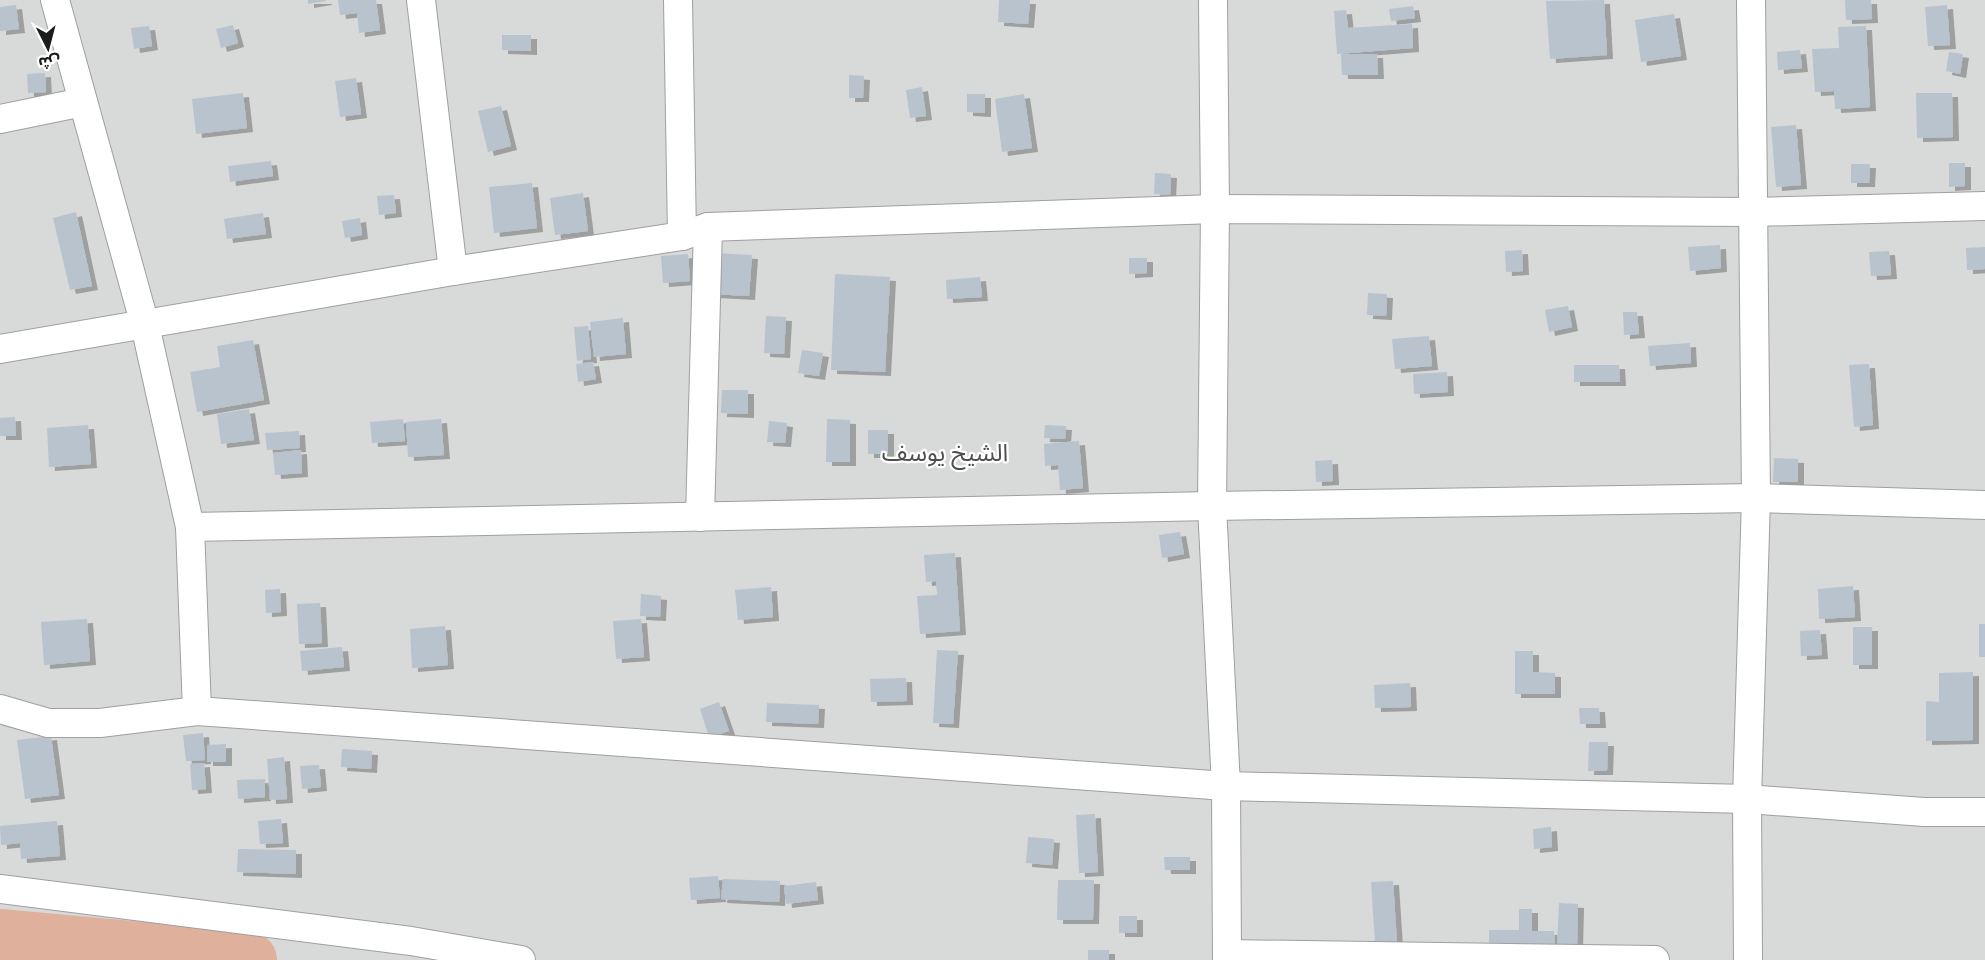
<svg xmlns="http://www.w3.org/2000/svg" width="1985" height="960" font-family="'Public Sans','Noto Sans Arabic',sans-serif">
<style>
.residential{fill:#d8d9d9}
.lines{fill:none;stroke-linecap:round;stroke-linejoin:round}
.river{stroke:#dfb09c;stroke-width:56}
.building{fill:#b8c3cd;filter:url(#shadow)}
.minor-casing{stroke:#9f9f9f;stroke-width:30}
.minor{stroke:#fff;stroke-width:28}
.labels{text-anchor:middle;stroke-width:4.5;stroke-linejoin:round;paint-order:stroke}
.quarter-label{font-size:24px;fill:#4e4e4e;stroke:#fff}
</style>
<defs>
<filter id="shadow"><feDropShadow dx="6" dy="4" stdDeviation="0" flood-color="#0004"/></filter>
</defs>
<rect width="100%" height="100%" fill="#dfe3ed"/>
<rect class="residential" x="0" y="0" width="1985" height="960"/>
<g class="lines">
<polyline class="river" points="0,937 249,960"/>
</g>
<g class="building">
<polygon points="308,0 326,0 326,1 308,4"/>
<polygon points="338,0 376,0 380,30 359,33 357,13 340,15"/>
<polygon points="999,0 1030,0 1028,24 998,22"/>
<polygon points="1604,0 1607,55 1550,59 1546,1"/>
<polygon points="1845,0 1871,0 1872,19 1846,20"/>
<polygon points="16,5 19,29 0,31 0,7"/>
<polygon points="1947,5 1950,45 1928,46 1925,7"/>
<polygon points="1413,6 1415,18 1391,21 1389,9"/>
<polygon points="1346,10 1348,28 1412,24 1413,48 1337,54 1334,11"/>
<polygon points="1674,14 1681,56 1641,62 1635,20"/>
<polygon points="233,25 238,43 221,48 216,29"/>
<polygon points="149,26 152,46 134,49 131,28"/>
<polygon points="1866,26 1870,107 1835,109 1834,91 1815,92 1812,49 1839,48 1838,27"/>
<polygon points="502,35 531,35 531,51 502,50"/>
<polygon points="1800,50 1802,68 1778,70 1777,52"/>
<polygon points="1949,52 1963,54 1960,74 1946,71"/>
<polygon points="1341,54 1377,54 1378,75 1342,75"/>
<polygon points="45,73 46,92 28,93 27,74"/>
<polygon points="849,75 864,76 863,98 849,98"/>
<polygon points="356,78 361,114 340,117 335,81"/>
<polygon points="922,87 926,116 910,118 906,90"/>
<polygon points="243,93 247,128 196,134 192,99"/>
<polygon points="1916,93 1952,93 1953,137 1917,138"/>
<polygon points="967,94 985,94 985,113 967,112"/>
<polygon points="1024,94 1032,148 1002,152 995,99"/>
<polygon points="501,106 511,146 488,152 478,111"/>
<polygon points="1796,125 1801,185 1776,187 1771,127"/>
<polygon points="271,161 273,176 230,182 228,166"/>
<polygon points="1949,163 1965,163 1965,186 1949,187"/>
<polygon points="1851,164 1870,164 1869,183 1851,183"/>
<polygon points="1155,173 1171,174 1170,195 1154,194"/>
<polygon points="532,183 537,228 494,233 489,187"/>
<polygon points="583,193 588,231 555,235 550,198"/>
<polygon points="394,195 396,213 379,215 377,196"/>
<polygon points="76,212 92,286 70,290 53,218"/>
<polygon points="263,213 266,234 227,239 224,219"/>
<polygon points="360,218 362,235 345,238 342,221"/>
<polygon points="1720,245 1721,268 1690,271 1688,247"/>
<polygon points="1985,247 1985,269 1967,270 1966,248"/>
<polygon points="1522,250 1523,271 1506,272 1505,251"/>
<polygon points="1889,251 1891,275 1871,276 1869,252"/>
<polygon points="715,253 752,255 749,296 712,294"/>
<polygon points="688,254 690,281 663,283 661,256"/>
<polygon points="1129,258 1147,258 1147,273 1129,274"/>
<polygon points="835,274 890,277 885,372 831,370"/>
<polygon points="980,277 982,297 947,299 946,280"/>
<polygon points="1368,293 1387,294 1386,316 1367,315"/>
<polygon points="1568,306 1572,327 1549,332 1545,310"/>
<polygon points="1623,312 1637,312 1639,334 1624,335"/>
<polygon points="766,316 786,317 784,354 764,353"/>
<polygon points="623,318 626,354 594,357 590,322"/>
<polygon points="588,326 591,359 577,361 574,327"/>
<polygon points="1429,336 1432,366 1395,369 1392,339"/>
<polygon points="253,340 264,400 197,412 190,372 220,367 217,346"/>
<polygon points="1690,343 1691,363 1650,366 1648,346"/>
<polygon points="802,350 823,353 819,376 798,373"/>
<polygon points="593,362 596,379 578,382 576,364"/>
<polygon points="1869,364 1873,425 1854,427 1849,365"/>
<polygon points="1574,365 1619,365 1620,382 1574,382"/>
<polygon points="1447,372 1448,392 1414,394 1413,374"/>
<polygon points="722,390 748,390 748,414 721,413"/>
<polygon points="249,409 254,440 221,444 217,414"/>
<polygon points="15,417 16,436 0,436 0,418"/>
<polygon points="403,419 405,441 372,443 370,422"/>
<polygon points="441,419 444,455 408,457 406,422"/>
<polygon points="827,419 850,420 850,462 826,462"/>
<polygon points="769,421 787,423 785,443 767,442"/>
<polygon points="88,425 91,464 49,467 47,428"/>
<polygon points="1045,425 1066,426 1065,439 1044,438"/>
<rect x="868" y="430" width="20" height="24"/>
<polygon points="299,431 300,448 267,450 265,433"/>
<polygon points="1079,441 1083,488 1060,490 1058,465 1045,466 1044,444"/>
<polygon points="301,450 302,473 275,475 273,453"/>
<polygon points="1774,458 1798,459 1798,482 1773,482"/>
<polygon points="1332,460 1333,481 1316,482 1315,461"/>
<polygon points="1180,532 1184,554 1162,558 1159,535"/>
<polygon points="955,553 960,631 920,634 917,596 937,595 936,581 926,582 924,555"/>
<polygon points="1853,586 1855,617 1819,619 1818,589"/>
<polygon points="771,587 773,617 738,620 735,590"/>
<polygon points="280,589 281,612 266,613 265,590"/>
<polygon points="641,594 661,596 660,617 640,616"/>
<polygon points="320,603 322,643 299,644 297,604"/>
<polygon points="87,619 90,661 44,665 41,622"/>
<polygon points="641,619 644,657 616,659 613,621"/>
<rect x="1979" y="624" width="6" height="33"/>
<polygon points="445,626 448,665 412,668 410,629"/>
<rect x="1853" y="627" width="19" height="38"/>
<polygon points="1820,630 1822,655 1801,656 1800,631"/>
<polygon points="342,647 344,667 302,671 300,651"/>
<polygon points="937,650 958,651 953,724 933,723"/>
<polygon points="1515,651 1533,651 1533,672 1555,673 1555,694 1515,694"/>
<polygon points="1973,672 1973,740 1926,741 1926,701 1939,702 1939,673"/>
<polygon points="906,678 907,701 871,702 870,679"/>
<polygon points="1410,683 1411,707 1375,708 1374,685"/>
<polygon points="719,702 729,731 709,737 700,709"/>
<polygon points="767,703 819,705 818,724 766,722"/>
<polygon points="1579,708 1599,708 1600,724 1580,724"/>
<polygon points="203,733 205,760 186,761 183,735"/>
<polygon points="51,736 59,795 25,799 17,740"/>
<polygon points="1589,742 1608,742 1607,771 1588,771"/>
<polygon points="226,744 226,762 207,762 207,745"/>
<polygon points="342,749 372,751 371,769 341,767"/>
<polygon points="284,757 287,799 270,800 267,759"/>
<polygon points="204,763 206,789 192,790 190,764"/>
<polygon points="319,765 321,787 302,789 300,766"/>
<polygon points="265,779 265,797 238,799 237,780"/>
<polygon points="1095,814 1098,872 1079,873 1076,815"/>
<polygon points="281,819 283,843 260,844 258,821"/>
<polygon points="57,821 60,856 21,859 20,843 1,845 0,826"/>
<polygon points="1551,827 1552,847 1534,849 1533,829"/>
<polygon points="1028,837 1054,839 1052,865 1026,863"/>
<polygon points="238,849 296,850 296,874 237,872"/>
<polygon points="1164,857 1190,857 1190,870 1165,870"/>
<polygon points="718,876 720,898 691,900 689,878"/>
<polygon points="723,879 780,881 779,902 721,899"/>
<polygon points="1058,880 1094,880 1093,920 1057,920"/>
<polygon points="1393,881 1397,943 1375,943 1371,882"/>
<polygon points="816,882 818,900 786,904 784,886"/>
<polygon points="1559,903 1578,904 1577,946 1557,945"/>
<polygon points="1519,909 1532,909 1532,931 1554,931 1555,947 1489,947 1489,930 1519,930"/>
<rect x="1119" y="916" width="18" height="17"/>
<rect x="1088" y="950" width="21" height="10"/>
</g>
<g class="lines">
<g class="minor-casing">
<g id="minor">
<polyline points="55,0 145,325 190,527 197,711"/>
<polyline points="421,0 453,271"/>
<polyline points="678,0 682,236"/>
<polyline points="1213,0 1215,209 1212,506 1226,786 1227,960"/>
<polyline points="0,119 83,102"/>
<polyline points="0,349 453,271 682,236 708,227 1215,209 1754,212 1985,206"/>
<polyline points="700,517 708,227"/>
<polyline points="190,527 1212,506 1756,498 1985,505"/>
<polyline points="0,709 48,723 100,723 197,711 1226,786 1747,799 1924,812 1985,812"/>
<polyline points="0,889 411,941 521,960"/>
<polyline points="1227,954 1655,960"/>
<polyline points="1748,960 1747,799 1756,498 1751,0"/>
</g>
</g>
<use href="#minor" class="minor"/>
</g>
<g class="labels">
<g class="quarter-label">
<text x="945" y="461">الشيخ يوسف</text>
</g>
</g>
<g transform="translate(48 48) rotate(174)" stroke="#ffffff" stroke-width="4.5" paint-order="stroke">
<path d="M0-4.5L10 22L0 15L-10 22Z" fill="#1b1b1b"/>
<text y="-9" font-size="16" font-weight="bold" text-anchor="middle" fill="#1b1b1b">ش</text>
</g>
</svg>
